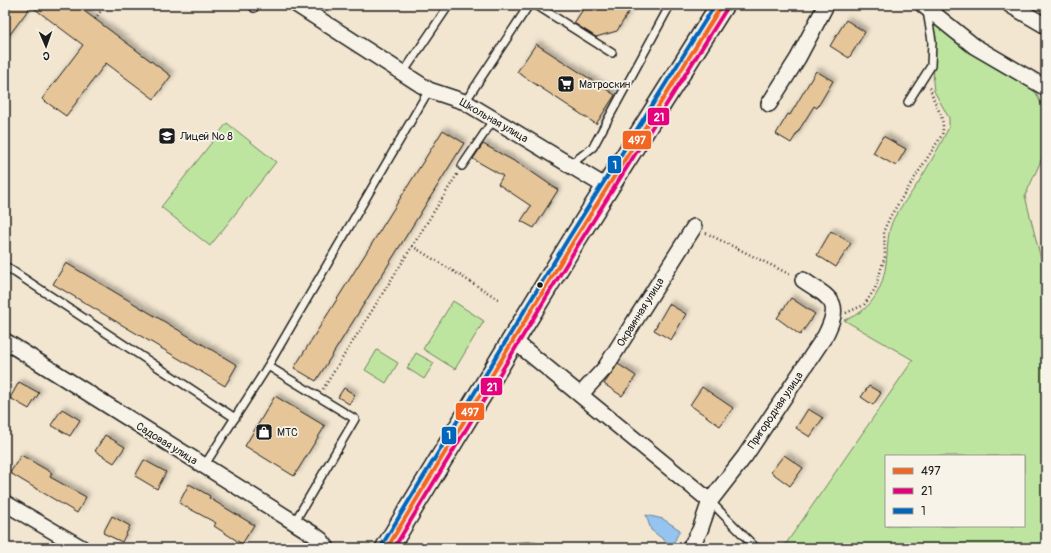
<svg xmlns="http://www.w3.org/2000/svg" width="1051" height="553" font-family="Pangolin,sans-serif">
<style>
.green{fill:#bee59f;stroke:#6d805e;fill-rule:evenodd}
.water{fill:#95c4f0;stroke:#65819b}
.building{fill:#e6c699;stroke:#1c1c1c;filter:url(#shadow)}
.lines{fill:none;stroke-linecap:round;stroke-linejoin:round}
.service-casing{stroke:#1c1c1c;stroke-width:10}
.minor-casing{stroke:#1c1c1c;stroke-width:18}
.primary-casing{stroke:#1c1c1c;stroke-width:25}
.path{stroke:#1c1c1c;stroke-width:2.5;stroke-dasharray:1 3;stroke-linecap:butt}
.service{stroke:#f7f3e8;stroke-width:7}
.minor{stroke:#f7f3e8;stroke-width:15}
.primary{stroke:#f7f3e8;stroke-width:22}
.bus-1-casing{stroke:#f7f3e8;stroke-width:7}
.bus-2-casing{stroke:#f7f3e8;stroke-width:7}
.bus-3-casing{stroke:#f7f3e8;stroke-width:7}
.bus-1{stroke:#f26522;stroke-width:4}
.bus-2{stroke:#e5007d;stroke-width:4}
.bus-3{stroke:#0065bd;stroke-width:4}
.bus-dot{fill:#1c1c1c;stroke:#f7f3e8;stroke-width:1.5}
.labels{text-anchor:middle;stroke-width:3.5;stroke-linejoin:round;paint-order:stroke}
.poi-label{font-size:11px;fill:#1c1c1c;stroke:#f7f3e8;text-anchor:start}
.street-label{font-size:11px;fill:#1c1c1c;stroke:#f7f3e8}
.line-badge{stroke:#f7f3e8;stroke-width:1.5}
.badge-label{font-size:11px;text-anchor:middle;font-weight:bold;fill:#fff}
</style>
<defs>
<filter id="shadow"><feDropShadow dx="3.5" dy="-3.5" stdDeviation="2" flood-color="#0004"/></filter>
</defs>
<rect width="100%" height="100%" fill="#f2e6d0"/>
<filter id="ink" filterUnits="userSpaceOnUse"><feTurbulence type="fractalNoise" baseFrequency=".025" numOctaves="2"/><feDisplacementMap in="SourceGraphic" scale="8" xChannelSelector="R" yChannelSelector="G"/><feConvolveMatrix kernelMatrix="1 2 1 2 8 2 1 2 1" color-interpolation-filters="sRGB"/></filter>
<g filter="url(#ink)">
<g class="green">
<path d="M932 19 1034 89 1046 114V142L1044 154 1025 196 1044 271 1046 303V548H783L913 360 844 320C875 310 885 284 887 254 888 240 888 230 894 218 901 206 910 195 918 183 929 165 940 146 949 127V118L934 91 933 82 935 54ZM886 456H1024V526H886Z"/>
<polygon points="227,123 276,162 210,246 161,207"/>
<polygon points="453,301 484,321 455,369 423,349"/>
<polygon points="377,350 398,363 386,383 365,370"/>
<polygon points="416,353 434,363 424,379 407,368"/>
<polygon points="535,541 542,548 489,548 507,543"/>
</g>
<polygon class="water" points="646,515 663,519 680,530 672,546 651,530"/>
<g class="building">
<polygon points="5,5 76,5 171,76 154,99 106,63 66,116 42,99 83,45 31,6 5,41"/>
<polygon points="586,5 633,5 617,31 596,37 574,23"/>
<polygon points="846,20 865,32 849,58 830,46"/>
<polygon points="536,44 615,95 596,124 517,72"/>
<polygon points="816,71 833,81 817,108 814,106 791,143 776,134 788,114 790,115"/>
<polygon points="443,130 464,143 316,381 294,368"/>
<polygon points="883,136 906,149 896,166 873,153"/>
<polygon points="483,144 523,166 558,190 534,228 521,221 531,206 498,184 503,176 473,159"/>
<polygon points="831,231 851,243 836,267 817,255"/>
<polygon points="66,263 237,365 225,386 53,284"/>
<polygon points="791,298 815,314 800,335 777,318"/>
<polygon points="669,304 686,314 671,340 654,330"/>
<polygon points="618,364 636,376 622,396 604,384"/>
<polygon points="19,382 39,393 29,409 10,398"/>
<polygon points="869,386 881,393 873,405 861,397"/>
<polygon points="702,387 733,408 720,426 690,405"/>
<polygon points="344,388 355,395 349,404 338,397"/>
<polygon points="275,396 325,426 294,476 245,446"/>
<polygon points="62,409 80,420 70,436 51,425"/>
<polygon points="808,409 823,418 810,437 796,428"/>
<polygon points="105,435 125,447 114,463 95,451"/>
<polygon points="21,455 52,473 50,477 86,497 77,513 10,473"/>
<polygon points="784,455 803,468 790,486 771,472"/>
<polygon points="144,460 166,472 157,489 135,476"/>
<polygon points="189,484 210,496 209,498 254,525 242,544 214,526 216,523 179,503"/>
<polygon points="112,516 130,526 122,542 103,533"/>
</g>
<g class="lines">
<g class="service-casing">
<g id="service">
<polyline points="536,5 612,53"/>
<polyline points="254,8 256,5"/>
<polyline points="403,73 449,5"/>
<polyline points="465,102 529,5"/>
<polyline points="908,102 931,66 932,41 927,11"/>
<polyline points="570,165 593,147 670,5"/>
<polyline points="462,166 494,119"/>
<polyline points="5,266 235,418"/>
<polyline points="268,366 355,419 294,523"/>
<polyline points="204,466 268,366 429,90"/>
<polyline points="710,501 756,548"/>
</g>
</g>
<g class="minor-casing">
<g id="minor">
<polyline points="297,5 429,90 465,102 608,188"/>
<polyline points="923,5 974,46 1046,88"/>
<polyline points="1010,5 1046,26"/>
<polyline points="769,104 798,58 826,5"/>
<polyline points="513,340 710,501"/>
<polyline points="5,341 313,534 321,540 327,548"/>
<polyline points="581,394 605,368 694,227"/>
<polyline points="5,503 82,548"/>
<path d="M690 548 700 530 710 501 745 456 825 336C843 301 831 299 803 280"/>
</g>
</g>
<g class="primary-casing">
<polyline id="primary" points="387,548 573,242 722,5"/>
</g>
<g class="path">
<polyline points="95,19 105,5"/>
<polyline points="706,233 791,275"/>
<polyline points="412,246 500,300"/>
<path d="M846 313 864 305 875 289 885 256 884 230 891 215 942 135C947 116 932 104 930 86"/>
<polyline points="323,389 458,173"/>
</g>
<use href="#service" class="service"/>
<use href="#minor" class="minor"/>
<use href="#primary" class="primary"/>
<g class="bus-1-casing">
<polyline id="bus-1" points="387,548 573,242 722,5"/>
</g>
<g class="bus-2-casing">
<polyline id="bus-2" points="394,548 578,245 727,8"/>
</g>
<g class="bus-3-casing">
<polyline id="bus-3" points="382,545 568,239 715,5"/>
</g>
<use href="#bus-1" class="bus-1"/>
<use href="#bus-2" class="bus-2"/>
<use href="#bus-3" class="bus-3"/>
</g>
</g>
<defs>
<g id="supermarket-square" transform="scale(0.9)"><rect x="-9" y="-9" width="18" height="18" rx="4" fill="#1c1c1c" stroke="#f7f3e8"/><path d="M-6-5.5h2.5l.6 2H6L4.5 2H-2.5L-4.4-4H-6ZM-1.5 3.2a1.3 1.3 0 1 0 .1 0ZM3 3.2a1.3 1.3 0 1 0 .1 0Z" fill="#fff"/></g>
<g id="school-square" transform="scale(0.9)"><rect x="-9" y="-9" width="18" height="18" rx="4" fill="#1c1c1c" stroke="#f7f3e8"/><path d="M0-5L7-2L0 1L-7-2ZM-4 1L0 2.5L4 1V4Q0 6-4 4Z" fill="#fff"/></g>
<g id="shop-square" transform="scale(0.9)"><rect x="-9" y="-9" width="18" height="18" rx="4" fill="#1c1c1c" stroke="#f7f3e8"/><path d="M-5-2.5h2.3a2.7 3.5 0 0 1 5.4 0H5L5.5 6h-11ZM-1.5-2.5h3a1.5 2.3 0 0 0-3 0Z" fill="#fff"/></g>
</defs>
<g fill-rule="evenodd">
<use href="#supermarket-square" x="566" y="84"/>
<use href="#school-square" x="167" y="136"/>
<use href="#shop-square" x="264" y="432"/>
</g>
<circle class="bus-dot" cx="540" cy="285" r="3.5"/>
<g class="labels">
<g class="poi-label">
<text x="579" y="88">Матроскин</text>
<text x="180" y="140">Лицей № 8</text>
<text x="277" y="436">МТС</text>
</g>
<g class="street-label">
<text transform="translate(494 120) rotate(30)" y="4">Школьная улица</text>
<text transform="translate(640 312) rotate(-58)" y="4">Окраинная улица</text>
<text transform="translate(775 410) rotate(-56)" y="4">Пригородная улица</text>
<text transform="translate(167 443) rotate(32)" y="4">Садовая улица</text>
</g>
</g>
<g class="line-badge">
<rect x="647" y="107" width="23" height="19" rx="4" fill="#e5007d"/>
<rect x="622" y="130" width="30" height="20" rx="4" fill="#f26522"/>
<rect x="607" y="155" width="15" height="19" rx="4" fill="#0065bd"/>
<rect x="480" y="377" width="23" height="19" rx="4" fill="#e5007d"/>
<rect x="455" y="402" width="30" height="19" rx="4" fill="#f26522"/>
<rect x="441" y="426" width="16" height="19" rx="4" fill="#0065bd"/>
</g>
<g class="badge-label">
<text x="659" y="121">21</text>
<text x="637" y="144">497</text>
<text x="615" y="169">1</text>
<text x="492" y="391">21</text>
<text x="470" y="416">497</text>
<text x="449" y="439">1</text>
</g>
<rect width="1051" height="553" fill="none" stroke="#f7f3e8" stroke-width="20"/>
<rect x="10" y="10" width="1031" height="533" fill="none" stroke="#1c1c1c" stroke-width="1.5" filter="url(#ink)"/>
<rect x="885" y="455" width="140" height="72" fill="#f7f3e8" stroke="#9f9d96"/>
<rect x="893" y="468" width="20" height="6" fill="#f26522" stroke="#9f9d96"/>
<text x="921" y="475" font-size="12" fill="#1c1c1c">497</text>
<rect x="893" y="488" width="20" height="6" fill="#e5007d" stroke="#9f9d96"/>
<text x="921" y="495" font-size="12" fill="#1c1c1c">21</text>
<rect x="893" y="508" width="20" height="6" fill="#0065bd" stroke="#9f9d96"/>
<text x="921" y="515" font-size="12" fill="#1c1c1c">1</text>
<g transform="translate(46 46) rotate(178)" stroke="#f7f3e8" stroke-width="3" paint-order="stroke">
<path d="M0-3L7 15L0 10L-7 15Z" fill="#1c1c1c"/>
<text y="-6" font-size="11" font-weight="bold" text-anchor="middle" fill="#1c1c1c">С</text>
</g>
</svg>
